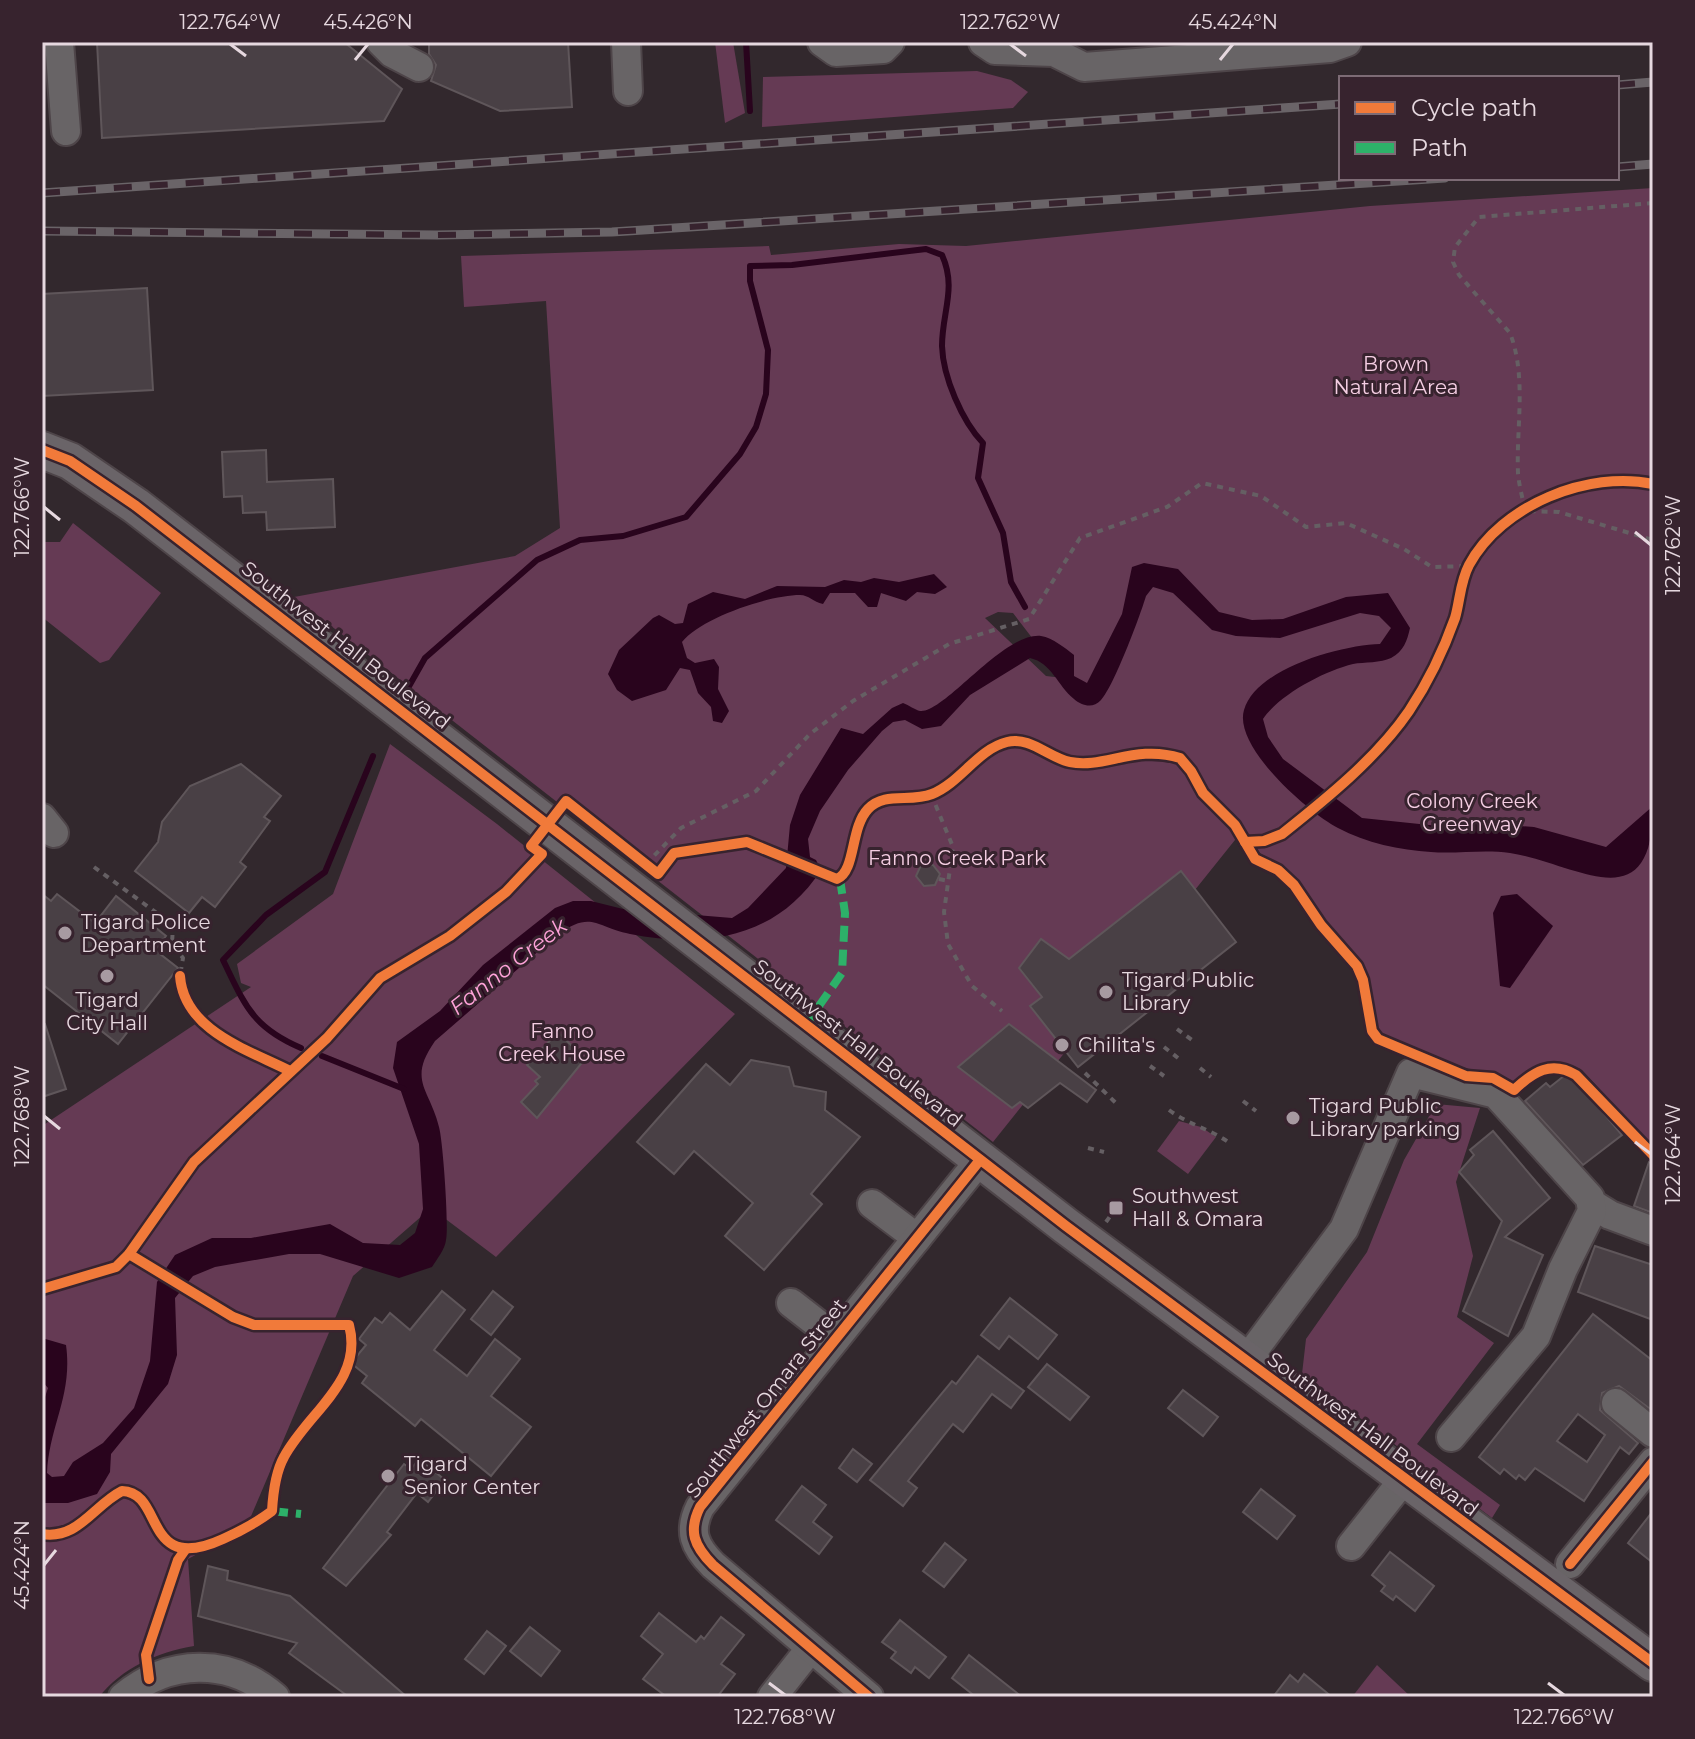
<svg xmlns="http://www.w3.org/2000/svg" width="1695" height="1739" font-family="Montserrat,sans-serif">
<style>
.green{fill:#653a54;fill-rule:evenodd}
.water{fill:#29041d}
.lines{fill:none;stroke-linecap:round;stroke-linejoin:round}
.stream{stroke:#29041d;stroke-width:6}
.building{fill:#494045;stroke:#5f565a;stroke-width:2;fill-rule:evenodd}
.minor-casing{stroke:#4e4549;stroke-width:32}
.major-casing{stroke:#4e4549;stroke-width:40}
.path{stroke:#655f63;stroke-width:4;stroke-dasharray:6 6;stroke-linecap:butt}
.minor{stroke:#686466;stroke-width:28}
.major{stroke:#6a6468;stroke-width:36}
.rail-casing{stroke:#6a6468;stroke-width:9}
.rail{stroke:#37232e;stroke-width:6;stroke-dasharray:18;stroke-linecap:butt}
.quiet{stroke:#2db169;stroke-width:8;stroke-dasharray:16 8;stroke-linecap:butt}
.cycleway-casing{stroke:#37232e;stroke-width:15}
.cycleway{stroke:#f17a3a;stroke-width:10}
.ticks{fill:none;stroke:#e6d8df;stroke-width:3}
.poi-dot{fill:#a79aa1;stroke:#37232e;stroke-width:3}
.labels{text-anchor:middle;stroke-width:6;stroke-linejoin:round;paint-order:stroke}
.park-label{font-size:20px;fill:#f5cee3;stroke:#37232e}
.street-label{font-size:20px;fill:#e6d8df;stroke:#37232e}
.poi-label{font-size:20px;fill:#e6d8df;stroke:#37232e;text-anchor:start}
.water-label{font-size:22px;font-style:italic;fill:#fea2d8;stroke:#37232e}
.neatline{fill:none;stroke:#e6d8df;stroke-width:3}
.ticks-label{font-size:20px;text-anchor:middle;fill:#e6d8df}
</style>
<rect width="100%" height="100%" fill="#32282d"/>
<g class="green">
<polygon points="715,42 733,42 745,113 725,123"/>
<polygon points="977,71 1011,80 1028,92 1013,108 762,127 763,77"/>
<path d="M1653 188V1147L1582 1070C1558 1057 1533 1062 1514 1082 1478 1066 1413 1064 1383 1035 1370 1022 1375 993 1368 977 1365 969 1360 962 1355 956 1346 942 1333 932 1323 919 1310 903 1303 883 1287 870 1266 852 1259 862 1243 830L993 1142 294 597 515 556 560 528 546 301 464 307 461 256 769 246 771 255 899 244 966 246 1370 206ZM998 612 1013 613 1063 678 1046 676 985 618Z"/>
<polygon points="73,523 161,593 109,660 100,663 42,617 42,542 60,542"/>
<path d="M390 744 497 824 735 1014 496 1257 431 1208 353 1276 246 1528 188 1559 194 1646C157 1652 122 1668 99 1697H42V1126L251 987 241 983 237 964 333 894Z"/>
<polygon points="1436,1104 1480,1108 1456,1182 1473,1256 1457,1317 1494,1343 1417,1444 1500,1505 1492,1518 1302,1374 1306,1339 1367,1252 1404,1160"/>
<polygon points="1179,1121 1201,1127 1216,1137 1188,1174 1157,1151"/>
<polygon points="1377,1665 1411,1697 1352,1697"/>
</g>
<g class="water">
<path d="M1144 563 1178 569 1219 612 1252 620 1283 619 1346 597 1388 593 1410 628C1407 641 1404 651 1391 658 1381 663 1364 662 1353 664 1324 671 1279 695 1263 719L1268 737 1283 759 1362 818 1448 827 1481 823 1534 827 1606 847 1653 806C1653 924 1576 863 1510 853 1484 849 1457 854 1431 852 1400 850 1366 843 1338 828 1309 813 1233 747 1244 710 1256 668 1342 645 1380 644L1391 628 1379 616 1360 613 1280 638 1236 636 1212 630 1173 593 1153 587 1146 596C1140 616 1114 686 1101 700 1093 709 1082 706 1074 699 1057 685 1052 663 1030 658L970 695 941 726 922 729 905 720 893 722 882 731 848 770 820 811 808 839 810 857 816 860 821 870C777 938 705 949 630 934 595 927 592 910 557 935L435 1041C407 1081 430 1089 439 1127 443 1141 449 1228 446 1240 445 1249 437 1259 432 1267L399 1278 320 1254H289L215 1267 193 1276 175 1298 177 1355 168 1384 111 1454 110 1472 97 1494 68 1503H42V1406L48 1388 42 1381V1338L66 1345C73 1395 49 1426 47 1473L52 1477 64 1476 73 1462 103 1443 134 1408 150 1361 157 1282 175 1255 212 1238H251L330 1224 363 1243 400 1245 415 1233 423 1209 419 1144 393 1068 397 1042 440 1011 483 965 555 908 573 901H591L623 909 732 918 748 908 786 868 790 825 800 795 841 728 863 734 892 708 903 703C909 705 915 710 920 711 944 714 1003 632 1041 636 1053 638 1065 648 1074 655V676L1087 683 1122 614 1132 567Z"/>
<path d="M934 574 947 587 935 594 917 592 906 601 881 593 877 607H868L855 593H830L823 604C813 602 809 595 800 595 769 595 701 618 682 642L687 658 695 663 714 659 719 667 718 689 729 711 722 723 713 721 711 707 698 693 690 670 680 668 666 690 632 701 617 690 608 674 619 650 653 618 659 615 675 624 683 623 688 604 713 592 745 599 777 586 825 587 844 580 861 582 874 578 899 582Z"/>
<polygon points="1517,894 1553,926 1510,988 1500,986 1493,913 1501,896"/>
</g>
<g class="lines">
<g class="stream">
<polyline points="746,42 750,111"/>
<path d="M408 688 425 658 537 560 580 540 623 536 686 517 740 454 756 427 766 394 768 350 750 281V266L792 265 926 249 942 255C957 288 942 312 942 346 943 377 962 421 983 443L978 478 1003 533 1011 582 1025 607"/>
<path d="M301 1048C252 1027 245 1005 223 960L266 915 325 872 373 756"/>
<polyline points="322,1056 404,1089"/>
</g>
</g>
<g class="building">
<polygon points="97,42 344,42 402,89 384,121 102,138"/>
<polygon points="429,42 568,42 572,107 500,111 431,81 436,65 429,54"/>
<polygon points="147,288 153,390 42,396 42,294"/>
<polygon points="266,450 267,482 333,479 335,527 267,530 266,512 243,513 242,496 224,497 222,452"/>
<polygon points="241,764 281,796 264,817 270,821 240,862 246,867 215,907 202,897 189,913 135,871 158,842 162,822 190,786"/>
<polygon points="921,865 933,865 940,874 935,885 924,886 916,876"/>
<polygon points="1181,871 1236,942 1078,1067 1030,1006 1042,997 1019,968 1041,939 1069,959"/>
<polygon points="42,894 51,901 57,894 95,923 116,896 166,936 155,950 178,968 118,1044 42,984"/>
<polygon points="45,1024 66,1089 42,1097 42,1025"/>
<polygon points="1009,1024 1096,1090 1087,1102 1060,1083 1028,1108 1020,1102 1012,1108 958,1067"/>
<polygon points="558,1032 585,1059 537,1118 521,1102 538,1084 535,1081 540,1077 527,1065"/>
<polygon points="751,1060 789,1067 794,1086 826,1092 825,1110 860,1137 811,1194 822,1204 764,1270 725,1236 753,1203 694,1151 674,1174 637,1142 706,1064 730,1085"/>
<polygon points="1569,1072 1622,1135 1583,1165 1525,1101 1546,1083 1550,1087"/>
<polygon points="1493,1131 1550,1198 1505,1237 1543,1255 1508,1336 1463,1311 1502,1221 1459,1172 1474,1155 1470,1150"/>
<polygon points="1650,1159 1653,1159 1653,1213 1634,1206"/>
<polygon points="1595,1246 1653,1265 1653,1320 1578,1292"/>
<polygon points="442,1291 465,1310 434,1350 467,1376 495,1339 520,1359 491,1396 531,1427 491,1476 421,1419 415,1426 362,1383 367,1376 351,1363 366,1345 359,1339 375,1318 382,1323 390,1313 410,1330"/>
<polygon points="493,1291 513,1307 491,1335 471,1319"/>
<polygon points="1010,1298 1057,1335 1038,1359 1009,1336 999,1349 981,1335"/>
<path d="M1593 1314 1653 1361V1411L1619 1386 1602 1393 1600 1410 1638 1443 1629 1454 1620 1447 1584 1501 1535 1468 1525 1480 1519 1475 1516 1479 1504 1469 1500 1474 1479 1457ZM1578 1414 1605 1435 1587 1462 1557 1441Z"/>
<polygon points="978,1356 1024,1391 1011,1408 992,1394 963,1432 953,1424 908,1481 917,1488 903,1506 870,1480 952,1381 956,1384"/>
<polygon points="1047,1364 1089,1397 1070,1420 1028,1387"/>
<polygon points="1183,1390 1218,1417 1203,1436 1168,1408"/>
<polygon points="853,1449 872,1464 857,1482 839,1468"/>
<polygon points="419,1459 445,1480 428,1502 417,1493 387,1532 391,1535 346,1586 323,1568 404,1464 411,1469"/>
<polygon points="802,1486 826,1505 813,1522 832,1537 819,1554 776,1520"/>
<polygon points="1261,1489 1295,1516 1277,1539 1243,1512"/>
<polygon points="1653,1511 1653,1563 1628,1543"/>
<polygon points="945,1543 966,1560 944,1587 923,1571"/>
<polygon points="1390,1552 1434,1586 1415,1611 1396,1596 1393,1600 1381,1591 1385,1586 1372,1575"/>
<polygon points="208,1566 228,1571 227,1580 290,1596 407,1697 349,1697 289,1653 297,1643 198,1616"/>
<polygon points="659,1613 696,1642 701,1636 704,1639 721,1617 744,1635 721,1664 735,1674 717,1697 667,1697 643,1679 663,1654 641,1636"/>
<polygon points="900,1620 946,1657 929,1678 915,1667 911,1673 891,1658 896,1652 882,1642"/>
<polygon points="530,1627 560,1651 541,1676 510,1651"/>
<polygon points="487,1631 506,1646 484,1674 465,1659"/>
<polygon points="969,1655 1022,1697 976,1697 952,1678"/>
<polygon points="1304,1674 1332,1697 1273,1697 1290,1675 1298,1682"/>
</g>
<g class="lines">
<g class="minor-casing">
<g id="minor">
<polyline points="59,42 66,131"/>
<polyline points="381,42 392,53 419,67"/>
<polyline points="626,42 628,91"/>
<polyline points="822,42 836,52 883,49 890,42"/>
<polyline points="983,42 995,50 1054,52 1084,67 1330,48 1347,42"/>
<polyline points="42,818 54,833"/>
<polyline points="872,1204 917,1238"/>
<polyline points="1592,1204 1610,1215 1653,1231"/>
<polyline points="791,1303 836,1338"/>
<polyline points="1245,1362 1344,1229 1411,1073 1496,1094 1590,1198 1592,1211 1563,1269 1536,1336 1451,1437"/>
<polyline points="1616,1403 1653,1433"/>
<polyline points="1351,1546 1404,1479"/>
<polyline points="1570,1564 1653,1462"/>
<path d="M123 1697C169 1659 229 1657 275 1697"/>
<polyline points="772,1697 810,1649"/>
<path d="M869 1697 713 1565C694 1546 688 1531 700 1507L980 1160"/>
</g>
</g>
<g class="major-casing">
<polyline id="major" points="42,450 70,461 136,506 1066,1226 1653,1663"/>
</g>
<g class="path">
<path d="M1653 203 1479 217 1455 247 1453 262 1459 275 1510 333C1527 377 1516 428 1518 473 1519 486 1523 499 1525 511L1559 512 1653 540"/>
<polyline points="931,794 953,847 944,912 948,944 972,986 1002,1011"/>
<polyline points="646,864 681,828 756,791 810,734 853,701 949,644 1029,619 1080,538 1167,507 1202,483 1261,496 1306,527 1346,523 1404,549 1432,567 1469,566"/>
<polyline points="94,867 173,925 172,944 183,958 180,976"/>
<polyline points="939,879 948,881"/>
<polyline points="1177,1029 1192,1040"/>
<polyline points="1164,1047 1178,1058"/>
<polyline points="1150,1066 1164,1076"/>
<polyline points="1200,1068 1211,1077"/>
<polyline points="1085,1073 1119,1106"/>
<polyline points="1243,1101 1256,1111"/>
<path d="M1169 1110C1189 1125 1211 1129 1231 1144"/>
<polyline points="1088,1148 1104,1152"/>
<polyline points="1106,1222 1116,1208"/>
</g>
<use href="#minor" class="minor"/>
<use href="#major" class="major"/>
<g class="rail-casing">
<g id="rail">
<polyline points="1617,85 1653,82"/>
<polyline points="1617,167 1653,164"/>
<polyline points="42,193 1341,104"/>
<polyline points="42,231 437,235 612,232 1445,178"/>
</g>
</g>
<use href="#rail" class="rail"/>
<g class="quiet">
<polyline points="805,1026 842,973 845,913 840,879"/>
<polyline points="272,1511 301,1514"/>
</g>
<g class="cycleway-casing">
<g id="cycleway">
<polyline points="42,450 70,461 136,506 1066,1226 1653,1663"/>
<path d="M1245 842 1264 841 1282 834C1326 799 1377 758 1409 711 1427 684 1444 649 1455 618 1460 601 1460 582 1469 565 1501 505 1589 470 1653 484"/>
<path d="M180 976C184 1031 249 1050 290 1071"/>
<path d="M42 1289 116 1267 129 1254 194 1162 327 1038 380 978 450 936 506 892 542 854 531 846 566 801 658 874 674 853 747 842 837 879C856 871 850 828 868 809 885 791 910 803 932 794 960 783 978 749 1007 742 1030 736 1049 758 1070 762 1104 769 1136 744 1180 758L1191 771 1203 793 1235 825 1255 859 1278 870 1294 885 1321 925 1357 966 1363 980 1372 1031 1378 1039 1466 1076 1493 1078 1514 1090C1533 1072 1551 1060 1576 1075L1653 1155"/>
<path d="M42 1534C78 1540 94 1505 122 1491 165 1492 142 1576 223 1539 241 1531 256 1523 272 1511 273 1494 275 1473 284 1457 308 1412 364 1381 349 1325H254L233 1317 129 1254"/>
<polyline points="1570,1564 1653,1462"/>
<polyline points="149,1679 146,1655 178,1560 185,1550"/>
<path d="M869 1697 713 1565C694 1546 688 1531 700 1507L980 1160"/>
</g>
</g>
<use href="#cycleway" class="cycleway"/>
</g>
<path class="ticks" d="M230 44 246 56M1010 44 1026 56M355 60 368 44M1220 60 1233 44M44 507 60 520M1635 532 1651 545M44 1116 60 1129M1635 1142 1651 1154M44 1565 56 1550M769 1683 785 1695M1548 1683 1564 1695"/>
<g class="poi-dot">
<circle cx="65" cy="933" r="8"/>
<circle cx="107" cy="976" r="8"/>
<circle cx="1106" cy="992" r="8"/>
<circle cx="1062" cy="1045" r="8"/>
<circle cx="1293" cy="1118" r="8"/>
<rect x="1108" y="1200" width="16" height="16" rx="4"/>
<circle cx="388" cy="1476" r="8"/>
</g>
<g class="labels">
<g class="park-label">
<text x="1396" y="371">Brown<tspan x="1396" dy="23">Natural Area</tspan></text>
<text x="1472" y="808">Colony Creek<tspan x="1472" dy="23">Greenway</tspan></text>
<text x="957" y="865">Fanno Creek Park</text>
<text x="562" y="1038">Fanno<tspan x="562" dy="23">Creek House</tspan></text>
</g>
<g class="street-label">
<text transform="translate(346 645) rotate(38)" y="7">Southwest Hall Boulevard</text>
<text transform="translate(858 1043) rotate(38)" y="7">Southwest Hall Boulevard</text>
<text transform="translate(766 1398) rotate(-52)" y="7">Southwest Omara Street</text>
<text transform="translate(1373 1434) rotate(37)" y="7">Southwest Hall Boulevard</text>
</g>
<g class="poi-label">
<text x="81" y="929">Tigard Police<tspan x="81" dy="23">Department</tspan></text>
<text x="1122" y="987">Tigard Public<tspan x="1122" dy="23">Library</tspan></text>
<text x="107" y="1007" text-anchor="middle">Tigard<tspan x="107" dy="23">City Hall</tspan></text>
<text x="1078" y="1052">Chilita's</text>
<text x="1309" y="1113">Tigard Public<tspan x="1309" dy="23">Library parking</tspan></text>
<text x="1132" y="1203">Southwest<tspan x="1132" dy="23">Hall &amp; Omara</tspan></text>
<text x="404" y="1471">Tigard<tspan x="404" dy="23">Senior Center</tspan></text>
</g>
<g class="water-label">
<text transform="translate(508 966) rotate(-38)" y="8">Fanno Creek</text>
</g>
</g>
<rect width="1695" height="1739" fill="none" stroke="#37232e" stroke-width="88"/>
<rect x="1339" y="76" width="280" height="104" fill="#37232e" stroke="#7d6b75" stroke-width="2"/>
<rect x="1355" y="102" width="40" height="12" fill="#f17a3a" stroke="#7d6b75" stroke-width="2"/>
<text x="1411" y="116" font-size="24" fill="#e6d8df">Cycle path</text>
<rect x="1355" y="142" width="40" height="12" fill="#2db169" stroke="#7d6b75" stroke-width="2"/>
<text x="1411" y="156" font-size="24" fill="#e6d8df">Path</text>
<rect x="44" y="44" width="1607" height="1651" class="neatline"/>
<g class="ticks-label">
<text x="230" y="29">122.764°W</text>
<text x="368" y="29">45.426°N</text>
<text x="1010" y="29">122.762°W</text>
<text x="1233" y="29">45.424°N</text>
<text transform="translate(22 507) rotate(-90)" y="7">122.766°W</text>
<text transform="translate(1673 545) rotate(-90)" y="7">122.762°W</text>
<text transform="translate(22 1116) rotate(-90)" y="7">122.768°W</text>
<text transform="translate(1673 1154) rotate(-90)" y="7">122.764°W</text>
<text transform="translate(22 1565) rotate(-90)" y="7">45.424°N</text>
<text x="785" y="1724">122.768°W</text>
<text x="1564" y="1724">122.766°W</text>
</g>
</svg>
